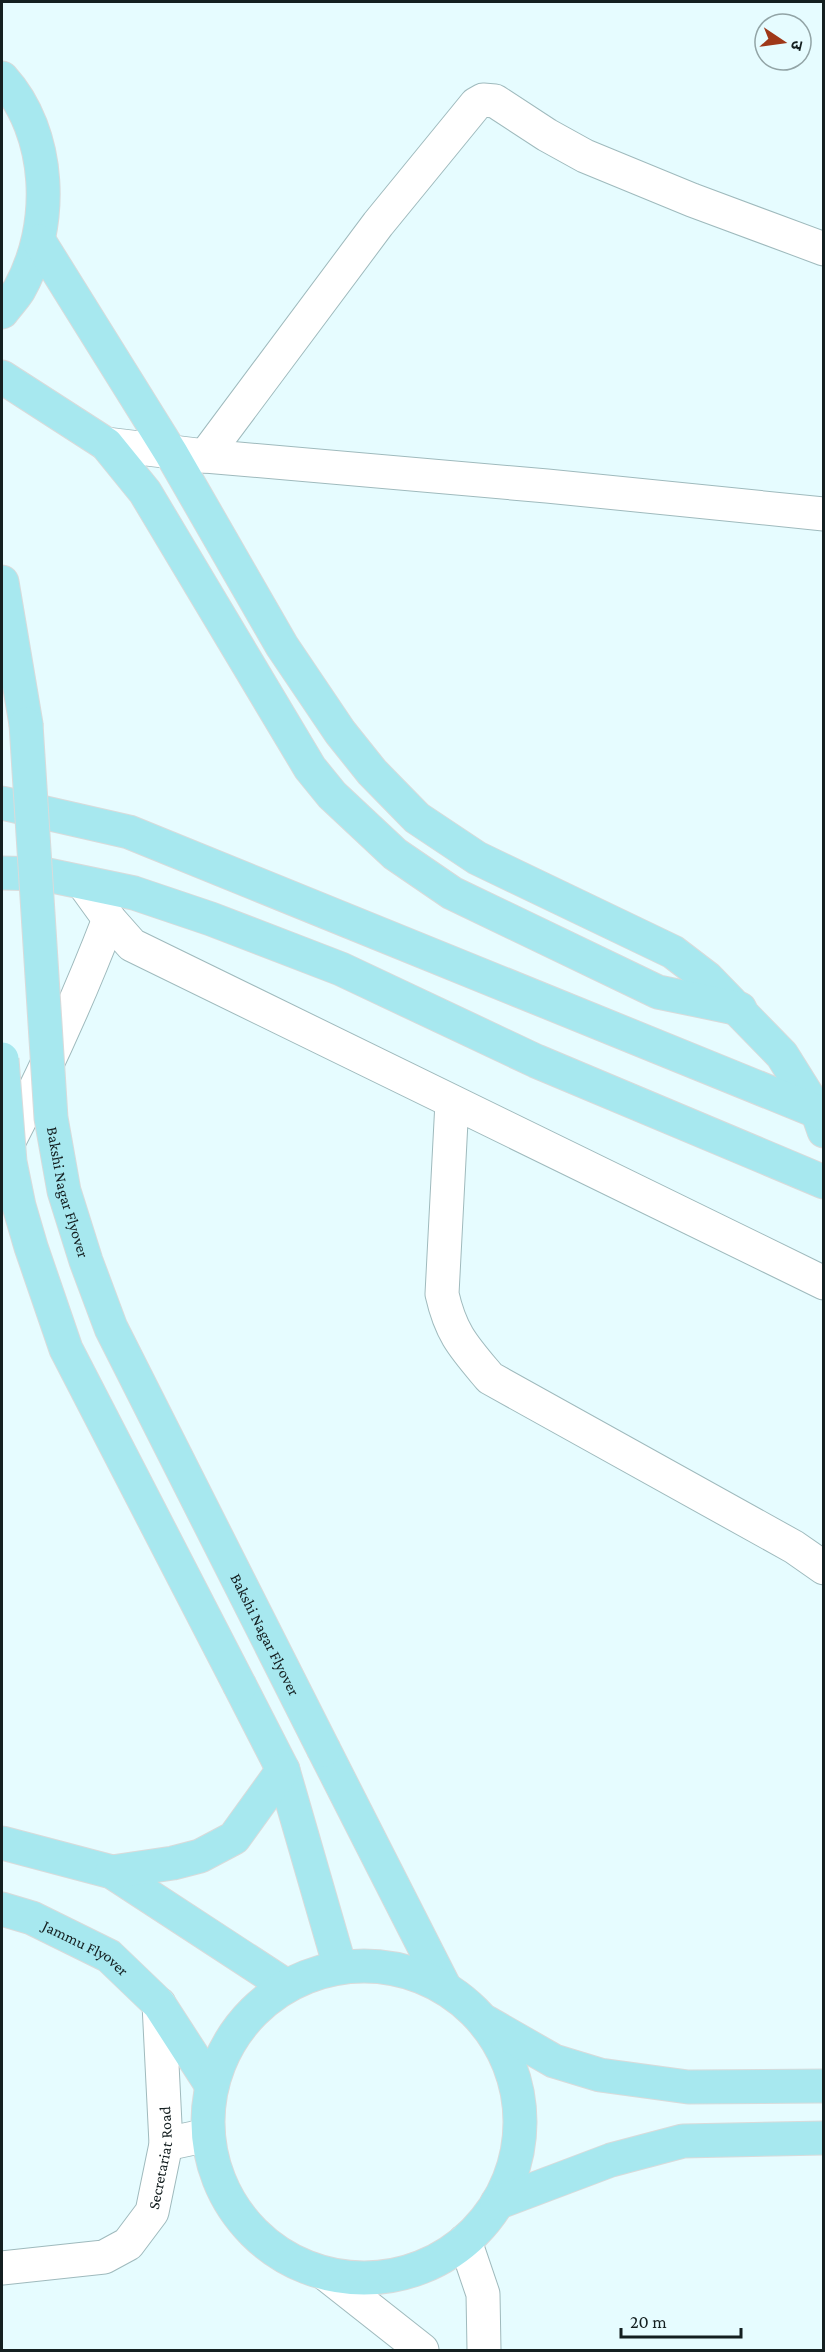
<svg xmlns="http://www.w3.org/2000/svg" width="825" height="2352" font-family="'Crimson Pro','Noto Sans Devanagari',serif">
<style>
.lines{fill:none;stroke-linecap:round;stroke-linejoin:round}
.minor-casing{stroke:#9fbabd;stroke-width:35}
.major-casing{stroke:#d9dbdb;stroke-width:35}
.minor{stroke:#fff;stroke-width:33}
.major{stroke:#a7e8ef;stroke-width:33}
.major-bridge-casing{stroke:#d9dbdb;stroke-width:35;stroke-linecap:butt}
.major-bridge{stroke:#a7e8ef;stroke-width:33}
.labels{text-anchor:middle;stroke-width:4.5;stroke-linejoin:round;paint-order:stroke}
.street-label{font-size:16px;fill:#141f20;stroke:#e6fcff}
</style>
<rect width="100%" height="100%" fill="#e6fcff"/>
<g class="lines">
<g class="minor-casing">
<g id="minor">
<polyline points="106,444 205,456 547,486 824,514"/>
<polyline points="205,456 378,224 476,104 483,100 495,101 547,135 585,156 692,200 824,249"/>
<polyline points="83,883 109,919 132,945 824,1283"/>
<path d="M452 1102 442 1294C451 1334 464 1347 490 1378L794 1547 824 1568"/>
<path d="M2 1155C42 1078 78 1000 109 919"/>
<polyline points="166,2144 208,2135"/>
<polyline points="465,2241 483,2294 484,2350"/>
<path id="s1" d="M2 2268 104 2257 128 2244 152 2212 166 2144 159 2004"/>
<polyline points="327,2275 422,2350"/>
</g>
</g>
<g class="major-casing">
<g id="major">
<path d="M2 78C52 133 55 226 19 290 14 298 7 305 2 312"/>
<polyline points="39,241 171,453 282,646 340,732 372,772 417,818 477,858 673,952 707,978 782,1055 817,1111 824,1131"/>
<polyline points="2,377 106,444 145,492 310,768 332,795 395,854 452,893 658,992 740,1009"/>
<polyline points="2,582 26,724"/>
<polyline points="2,803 129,832 823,1114"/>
<polyline points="2,873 43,874 134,893 211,919 341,969 536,1061 824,1182"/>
<polyline points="240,1686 283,1770 340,1967"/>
<polyline points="324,1750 445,1988"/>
<polyline points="2,1843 112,1872 285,1985"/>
<polyline points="112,1872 173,1863 200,1856 234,1838 283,1770"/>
<path id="s2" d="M2 1909 32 1918 109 1956 159 2004 212 2086"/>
<circle cx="364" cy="2122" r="156"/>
<polyline points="486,2022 554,2061 600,2075 688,2087 824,2086"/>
<polyline points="497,2203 611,2160 683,2141 824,2138"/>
</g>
</g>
<use href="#minor" class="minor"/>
<use href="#major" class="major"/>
<g class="major-bridge-casing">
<g id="major-bridge">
<path id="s3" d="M26 724 51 1118 64 1191 86 1261 111 1328 324 1750"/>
<polyline points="2,1059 10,1162 19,1206 31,1247 66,1349 240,1686"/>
</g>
</g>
<use href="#major-bridge" class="major-bridge"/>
</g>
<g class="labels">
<g class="street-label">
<text dy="6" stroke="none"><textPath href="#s3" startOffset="471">Bakshi Nagar Flyover</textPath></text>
<text dy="6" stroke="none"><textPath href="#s3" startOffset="957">Bakshi Nagar Flyover</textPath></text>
<text dy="6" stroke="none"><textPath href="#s2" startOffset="93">Jammu Flyover</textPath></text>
<text dy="6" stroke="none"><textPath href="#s1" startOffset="225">Secretariat Road</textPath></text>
</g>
</g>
<rect width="825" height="2352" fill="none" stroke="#141f20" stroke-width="6"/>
<g transform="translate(783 42) rotate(103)"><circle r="28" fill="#e6fcff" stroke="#92a4a6" stroke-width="1.5"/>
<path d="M0-4.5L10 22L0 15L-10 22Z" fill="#9f3819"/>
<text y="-9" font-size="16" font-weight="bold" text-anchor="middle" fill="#141f20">उ</text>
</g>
<path d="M621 2328v9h120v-9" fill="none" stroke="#141f20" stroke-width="3"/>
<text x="630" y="2328" font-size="18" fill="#141f20" stroke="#e6fcff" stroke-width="4.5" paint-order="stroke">20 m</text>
</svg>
